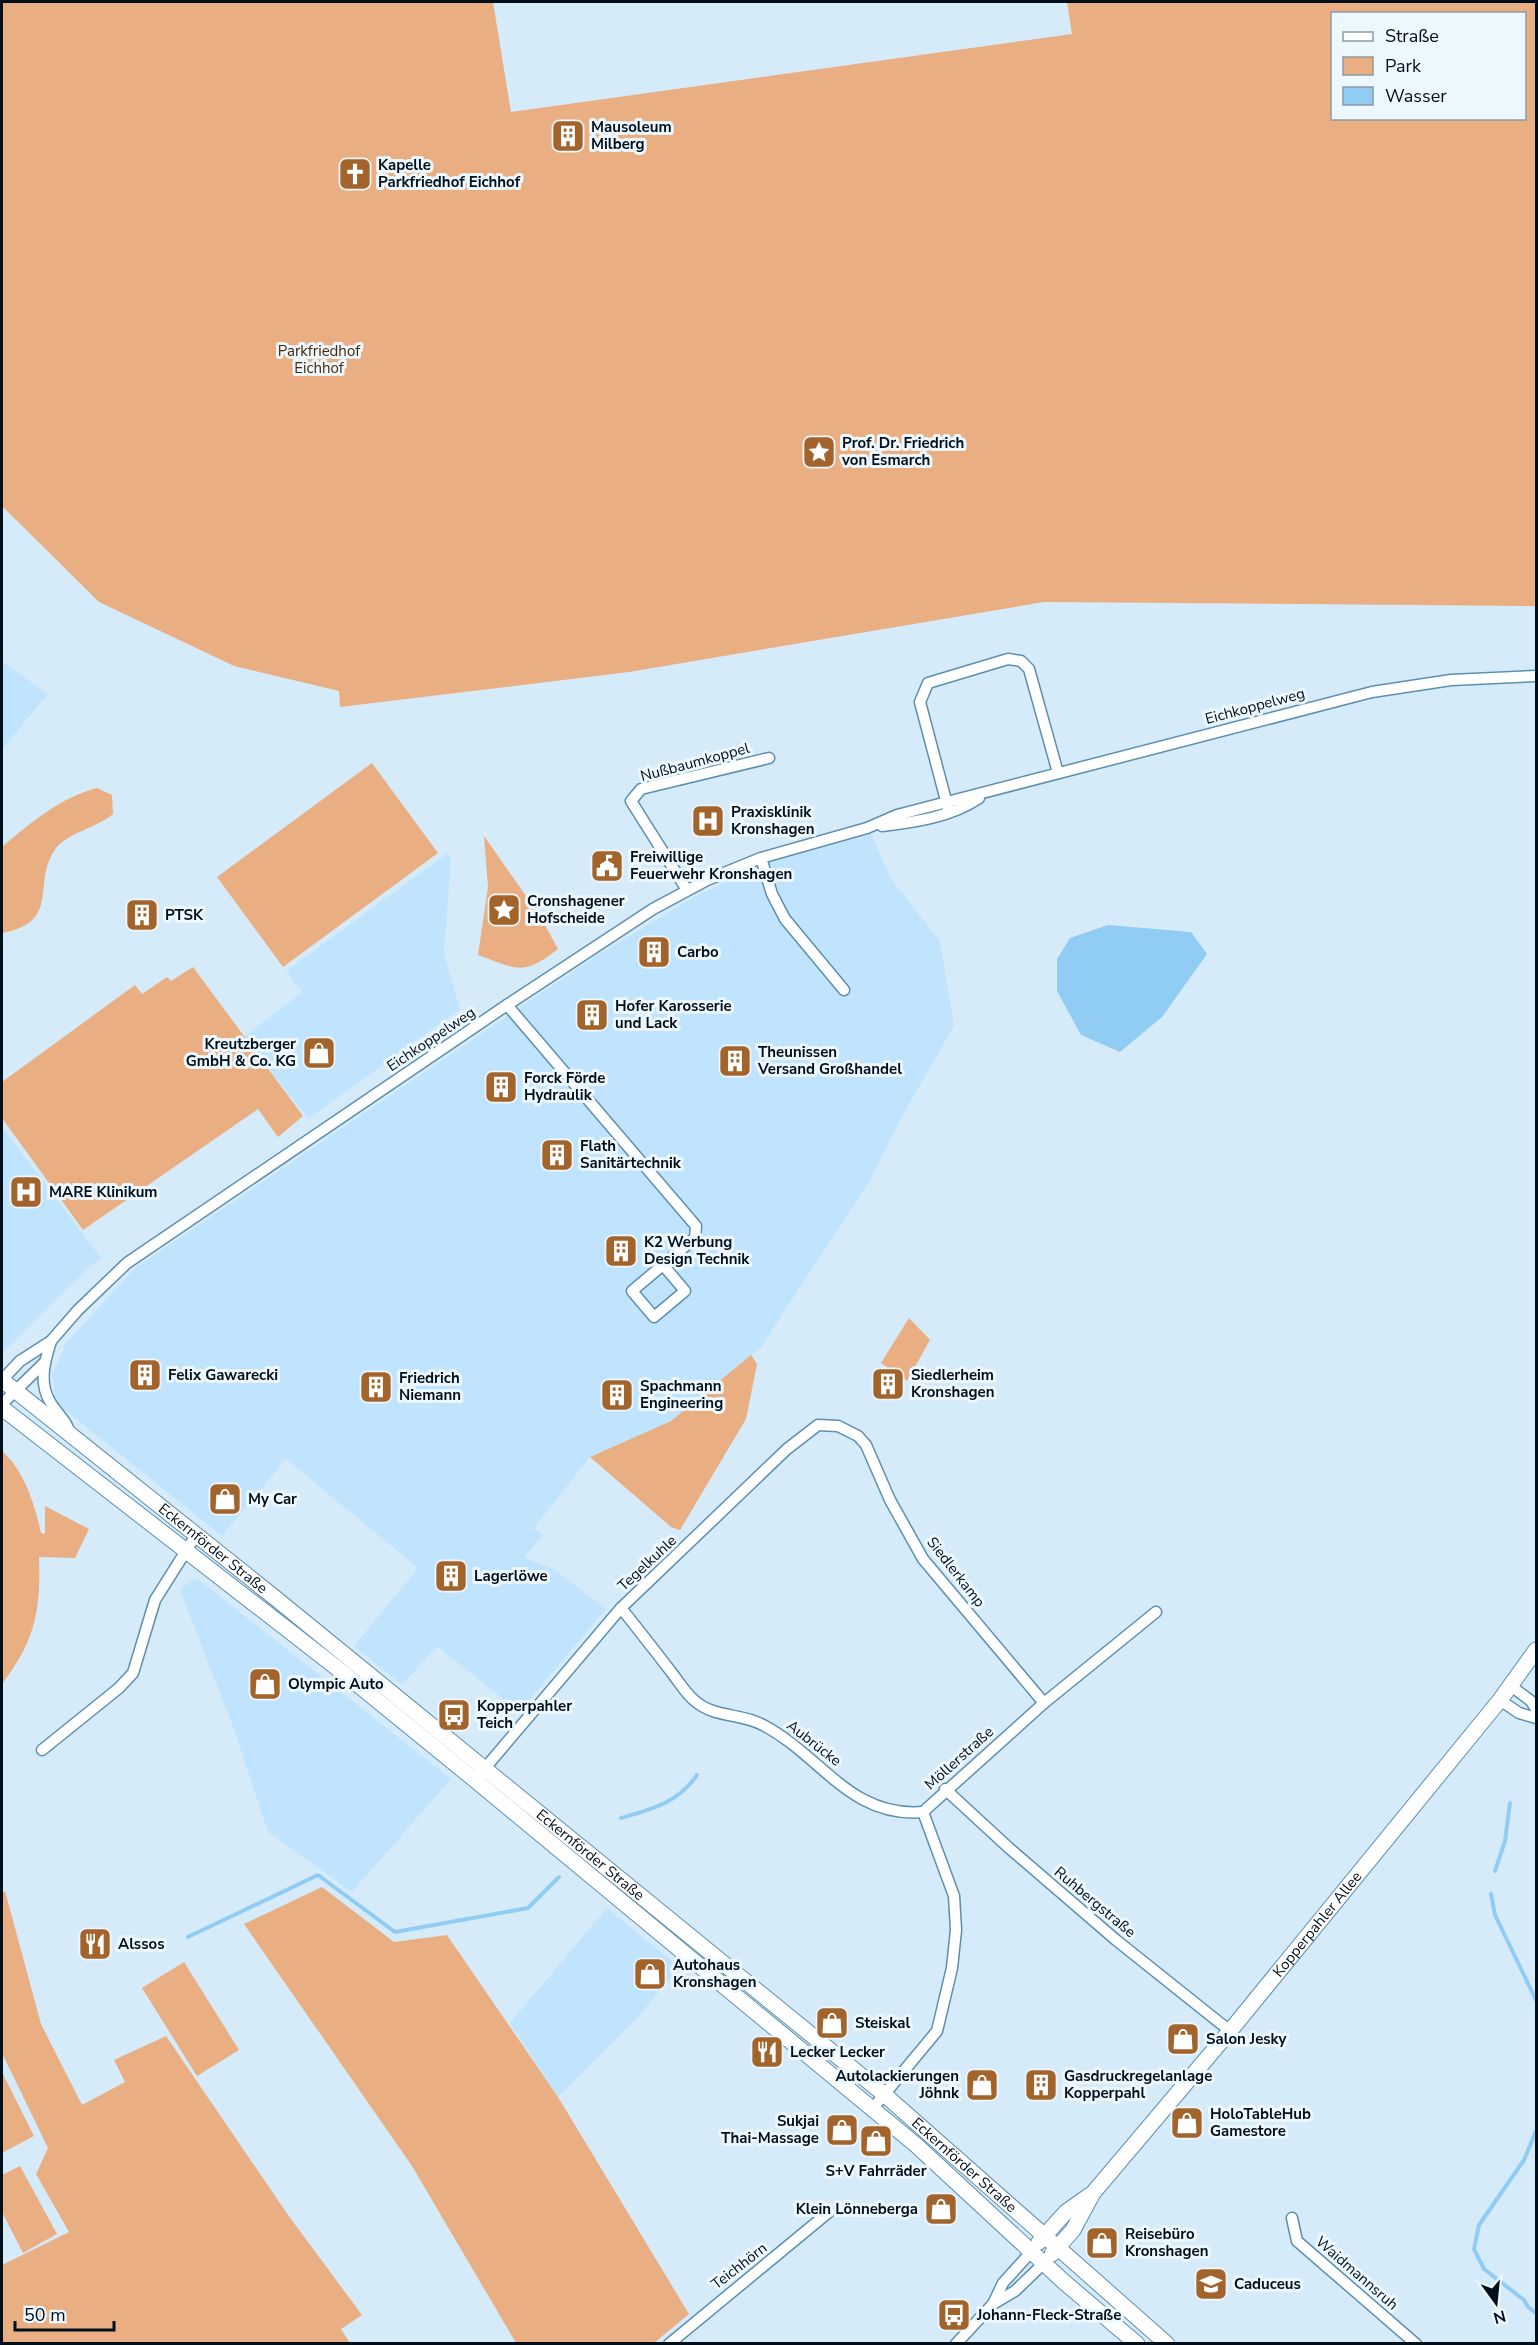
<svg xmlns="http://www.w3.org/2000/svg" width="1538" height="2345" font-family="'Nunito Sans',sans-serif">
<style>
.built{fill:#c0e4fd}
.green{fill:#e9af82;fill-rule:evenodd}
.water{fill:#91ccf4}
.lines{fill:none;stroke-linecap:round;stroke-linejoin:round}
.stream{stroke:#91ccf4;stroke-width:4}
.street-casing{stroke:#5c8fb1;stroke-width:13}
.secondary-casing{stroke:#5c8fb1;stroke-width:17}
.street{stroke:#fff;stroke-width:10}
.secondary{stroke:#fff;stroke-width:15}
.labels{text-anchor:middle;stroke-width:6;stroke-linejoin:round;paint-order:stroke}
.poi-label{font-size:15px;font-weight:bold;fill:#000e1a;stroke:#ecf7fe;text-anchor:start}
.park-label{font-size:15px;fill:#492605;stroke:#ecf7fe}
.street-label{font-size:15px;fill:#000e1a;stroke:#ecf7fe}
</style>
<rect width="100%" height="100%" fill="#d6ebfa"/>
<g class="built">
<polygon points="2,661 48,694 2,749"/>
<polygon points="871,834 891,879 940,941 954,1026 905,1111 869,1182 761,1347 671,1421 590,1457 534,1528 543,1535 524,1558 554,1569 606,1609 519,1712 437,1646 402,1685 354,1646 418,1568 286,1459 222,1536 56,1403 52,1376 66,1343 134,1269 599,954 694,897 765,864"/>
<polygon points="448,853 451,862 444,954 460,1009 308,1119 244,1037 302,992 286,971"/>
<polygon points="2,1127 101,1258 85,1271 2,1353"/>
<polygon points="198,1579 451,1779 352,1892 268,1832 235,1732 180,1590 191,1580"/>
<polygon points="607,1908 679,1967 638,2017 558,2097 510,2023"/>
</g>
<g class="green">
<path d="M3 2H493L511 112 1072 34 1067 2H1536V606L1044 602 629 672 340 707 339 691 234 666 99 602 2 506ZM1332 14H1524V118H1332Z"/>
<polygon points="372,763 438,853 283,967 217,877"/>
<path d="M97 788 112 795 113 814C95 829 65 833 54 851 32 886 61 922 2 933V847C30 823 61 797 97 788Z"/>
<path d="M484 836 540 916 558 949C522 977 517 969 478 955L488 887Z"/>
<polygon points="193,967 303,1116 278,1137 258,1109 83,1230 2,1118 2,1082 135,985 142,994 167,977 171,981"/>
<polygon points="909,1318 930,1340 907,1381 881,1363"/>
<polygon points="751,1355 757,1364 746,1419 680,1530 671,1527 590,1457 671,1421"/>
<path d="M2 1451C24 1470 35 1505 41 1533L45 1534V1506L89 1529 75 1558 39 1557C41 1610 35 1641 2 1684Z"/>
<polygon points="322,1887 394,1942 447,1935 558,2097 689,2314 654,2343 516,2343 412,2166 244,1924"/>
<polygon points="5,1891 41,2024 82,2105 125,2082 114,2060 166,2036 288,2215 362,2315 341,2329 350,2343 2,2343 2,2265 69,2232 36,2174 48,2148 2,2053 2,1893"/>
<polygon points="184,1962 239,2050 197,2076 142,1988"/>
<polygon points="2,2072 34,2136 2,2153"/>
<polygon points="20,2166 57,2234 23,2253 2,2212 2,2175"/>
</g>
<polygon class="water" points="1108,925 1191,932 1207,954 1162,1017 1120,1052 1081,1035 1057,991 1057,959 1070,938"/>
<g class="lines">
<g class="stream">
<path d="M621 1818C652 1809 678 1803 697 1775"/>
<polyline points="1495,1871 1505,1841 1510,1803"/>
<polyline points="1491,1894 1495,1915 1536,2000"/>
<polyline points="188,1937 318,1875 395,1932 528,1908 559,1877"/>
<polyline points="1536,2131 1524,2160 1479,2225 1474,2249 1484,2269 1524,2300 1528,2307 1536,2313"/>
</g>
<g class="street-casing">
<g id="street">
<polyline points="949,812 920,702 928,683 1008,659 1021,661 1029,669 1058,773"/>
<path d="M882 826C915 822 951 817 979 798"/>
<polyline points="761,858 772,894 785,919 844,990"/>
<polyline points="687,890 631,801 641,789 769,758"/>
<polyline points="507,1005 696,1226 695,1238 632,1291 654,1317 685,1291 663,1265"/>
<path d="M51 1341C44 1363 38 1385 52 1405 57 1413 65 1420 68 1428"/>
<polyline points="2,1380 20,1361 51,1341 78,1310 127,1263 507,1005 653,909 707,880 761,858 867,828 897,815 1372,692 1451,680 1536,676"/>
<polyline points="2,1404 44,1363"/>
<path d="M621 1608C638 1629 655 1651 672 1673 679 1682 686 1694 695 1701 714 1718 742 1713 763 1725 822 1756 850 1818 923 1812"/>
<polyline points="1511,1686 1531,1701 1536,1709"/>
<polyline points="1500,1700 1519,1713 1536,1718"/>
<polyline points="42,1750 119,1688 133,1673 155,1600 196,1535"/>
<polyline points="480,1774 621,1608 787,1449 818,1425 838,1426 858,1436 866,1445 890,1500 923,1559 1044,1703"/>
<polyline points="945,1789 1009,1848 1116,1940 1230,2031"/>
<polyline points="873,2108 937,2031 952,1968 956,1930 954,1896 923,1812 1044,1703 1156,1612"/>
<polyline points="1292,2218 1297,2241 1416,2344"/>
<polyline points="993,2304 1003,2283 1032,2251"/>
<polyline points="669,2344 829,2212"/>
<polyline points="956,2344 993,2304 1015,2291 1044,2263"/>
</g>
</g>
<g class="secondary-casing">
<g id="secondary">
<path id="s1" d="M2 1380 274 1597 885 2095 1167 2344"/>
<polyline points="2,1408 346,1675 475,1780 916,2145 1063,2281 1137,2344"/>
<polyline points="1039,2242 1066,2212 1090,2195"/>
<path id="s2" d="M1052 2254 1073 2230 1093 2193 1230 2031 1500 1700 1536 1650"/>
</g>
</g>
<use href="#street" class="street"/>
<use href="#secondary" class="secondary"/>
</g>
<defs>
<g id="building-square" transform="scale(1.725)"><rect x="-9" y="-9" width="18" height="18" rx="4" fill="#a3642c" stroke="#ecf7fe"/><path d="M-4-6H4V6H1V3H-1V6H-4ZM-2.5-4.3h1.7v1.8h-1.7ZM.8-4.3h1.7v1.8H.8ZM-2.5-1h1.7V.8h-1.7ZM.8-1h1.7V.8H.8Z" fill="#fff"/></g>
<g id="church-square" transform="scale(1.725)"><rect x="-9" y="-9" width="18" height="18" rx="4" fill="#a3642c" stroke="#ecf7fe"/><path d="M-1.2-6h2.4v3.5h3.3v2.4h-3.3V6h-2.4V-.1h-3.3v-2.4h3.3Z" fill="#fff"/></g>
<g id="sight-square" transform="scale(1.725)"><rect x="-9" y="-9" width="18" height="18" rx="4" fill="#a3642c" stroke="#ecf7fe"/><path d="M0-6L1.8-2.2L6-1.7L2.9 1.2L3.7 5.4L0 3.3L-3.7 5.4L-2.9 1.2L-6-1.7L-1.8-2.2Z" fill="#fff"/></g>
<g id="hospital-square" transform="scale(1.725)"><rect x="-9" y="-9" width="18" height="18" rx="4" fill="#a3642c" stroke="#ecf7fe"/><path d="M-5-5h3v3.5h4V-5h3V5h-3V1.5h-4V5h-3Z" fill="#fff"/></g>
<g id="civic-square" transform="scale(1.725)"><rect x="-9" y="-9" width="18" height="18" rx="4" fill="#a3642c" stroke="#ecf7fe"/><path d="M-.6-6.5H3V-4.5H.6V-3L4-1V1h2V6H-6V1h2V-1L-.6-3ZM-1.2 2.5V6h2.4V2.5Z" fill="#fff"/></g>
<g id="shop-square" transform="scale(1.725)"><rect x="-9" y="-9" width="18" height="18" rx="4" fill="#a3642c" stroke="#ecf7fe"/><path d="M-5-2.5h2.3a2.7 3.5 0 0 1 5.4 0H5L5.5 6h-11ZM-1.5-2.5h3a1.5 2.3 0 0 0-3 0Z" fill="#fff"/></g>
<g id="bus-square" transform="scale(1.725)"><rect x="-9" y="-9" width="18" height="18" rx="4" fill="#a3642c" stroke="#ecf7fe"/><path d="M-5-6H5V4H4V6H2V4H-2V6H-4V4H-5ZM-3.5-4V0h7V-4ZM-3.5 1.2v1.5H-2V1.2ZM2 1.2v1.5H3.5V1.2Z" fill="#fff"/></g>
<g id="restaurant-square" transform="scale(1.725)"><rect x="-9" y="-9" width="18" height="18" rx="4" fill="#a3642c" stroke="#ecf7fe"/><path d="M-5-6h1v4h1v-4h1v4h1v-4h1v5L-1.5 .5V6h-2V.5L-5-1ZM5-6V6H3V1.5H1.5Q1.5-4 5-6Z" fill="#fff"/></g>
<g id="university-square" transform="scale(1.725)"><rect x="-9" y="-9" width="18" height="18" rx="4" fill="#a3642c" stroke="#ecf7fe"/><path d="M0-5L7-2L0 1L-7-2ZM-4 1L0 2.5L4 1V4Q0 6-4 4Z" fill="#fff"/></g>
</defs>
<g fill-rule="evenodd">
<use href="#building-square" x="568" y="136"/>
<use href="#church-square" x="355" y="174"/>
<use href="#sight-square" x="819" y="452"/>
<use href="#hospital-square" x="708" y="821"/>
<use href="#civic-square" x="607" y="866"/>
<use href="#sight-square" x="504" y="910"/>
<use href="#building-square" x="142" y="915"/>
<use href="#building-square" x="654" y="952"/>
<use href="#building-square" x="592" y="1015"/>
<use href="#shop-square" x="319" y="1053"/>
<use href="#building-square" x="735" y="1061"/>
<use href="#building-square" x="501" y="1087"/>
<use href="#building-square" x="557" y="1155"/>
<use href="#hospital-square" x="26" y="1192"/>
<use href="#building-square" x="621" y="1251"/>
<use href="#building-square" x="145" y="1375"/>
<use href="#building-square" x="888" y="1384"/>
<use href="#building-square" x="376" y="1387"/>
<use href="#building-square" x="617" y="1395"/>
<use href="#shop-square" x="225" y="1499"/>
<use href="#building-square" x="451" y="1576"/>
<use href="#shop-square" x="265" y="1684"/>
<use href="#bus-square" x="454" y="1715"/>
<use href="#restaurant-square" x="95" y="1944"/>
<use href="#shop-square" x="650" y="1974"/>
<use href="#shop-square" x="832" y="2023"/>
<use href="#shop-square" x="1183" y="2039"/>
<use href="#restaurant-square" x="767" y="2052"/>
<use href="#shop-square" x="982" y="2085"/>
<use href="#building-square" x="1041" y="2085"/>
<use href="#shop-square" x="1187" y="2123"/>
<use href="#shop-square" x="842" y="2130"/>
<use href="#shop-square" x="876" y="2141"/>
<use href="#shop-square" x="941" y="2209"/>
<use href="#shop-square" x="1102" y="2243"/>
<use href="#university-square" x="1211" y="2284"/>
<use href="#bus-square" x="954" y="2315"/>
</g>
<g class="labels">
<g class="poi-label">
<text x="591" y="132">Mausoleum<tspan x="591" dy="17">Milberg</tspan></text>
<text x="378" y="170">Kapelle<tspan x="378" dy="17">Parkfriedhof Eichhof</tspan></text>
<text x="842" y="448">Prof. Dr. Friedrich<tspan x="842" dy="17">von Esmarch</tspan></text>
<text x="731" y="817">Praxisklinik<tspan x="731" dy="17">Kronshagen</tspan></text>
<text x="630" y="862">Freiwillige<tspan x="630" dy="17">Feuerwehr Kronshagen</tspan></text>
<text x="527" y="906">Cronshagener<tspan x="527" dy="17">Hofscheide</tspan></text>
<text x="165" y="920">PTSK</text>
<text x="677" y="957">Carbo</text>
<text x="615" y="1011">Hofer Karosserie<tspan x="615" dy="17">und Lack</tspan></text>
<text x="296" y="1049" text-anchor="end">Kreutzberger<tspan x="296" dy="17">GmbH &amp; Co. KG</tspan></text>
<text x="758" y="1057">Theunissen<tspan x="758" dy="17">Versand Großhandel</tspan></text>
<text x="524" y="1083">Forck Förde<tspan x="524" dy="17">Hydraulik</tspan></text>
<text x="580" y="1151">Flath<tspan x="580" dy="17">Sanitärtechnik</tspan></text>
<text x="49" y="1197">MARE Klinikum</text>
<text x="644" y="1247">K2 Werbung<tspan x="644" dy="17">Design Technik</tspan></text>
<text x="168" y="1380">Felix Gawarecki</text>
<text x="911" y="1380">Siedlerheim<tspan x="911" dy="17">Kronshagen</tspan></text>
<text x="399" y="1383">Friedrich<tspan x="399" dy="17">Niemann</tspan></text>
<text x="640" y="1391">Spachmann<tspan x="640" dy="17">Engineering</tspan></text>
<text x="248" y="1504">My Car</text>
<text x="474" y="1581">Lagerlöwe</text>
<text x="288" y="1689">Olympic Auto</text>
<text x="477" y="1711">Kopperpahler<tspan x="477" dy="17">Teich</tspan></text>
<text x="118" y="1949">Alssos</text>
<text x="673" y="1970">Autohaus<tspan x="673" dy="17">Kronshagen</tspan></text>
<text x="855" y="2028">Steiskal</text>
<text x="1206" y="2044">Salon Jesky</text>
<text x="790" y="2057">Lecker Lecker</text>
<text x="959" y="2081" text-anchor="end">Autolackierungen<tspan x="959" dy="17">Jöhnk</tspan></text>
<text x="1064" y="2081">Gasdruckregelanlage<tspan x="1064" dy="17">Kopperpahl</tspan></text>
<text x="1210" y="2119">HoloTableHub<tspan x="1210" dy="17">Gamestore</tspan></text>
<text x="819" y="2126" text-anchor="end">Sukjai<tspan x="819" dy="17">Thai-Massage</tspan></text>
<text x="876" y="2176" text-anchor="middle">S+V Fahrräder</text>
<text x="918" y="2214" text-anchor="end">Klein Lönneberga</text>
<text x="1125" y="2239">Reisebüro<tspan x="1125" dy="17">Kronshagen</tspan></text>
<text x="1234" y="2289">Caduceus</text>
<text x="977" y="2320">Johann-Fleck-Straße</text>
</g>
<g class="park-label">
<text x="319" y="356">Parkfriedhof<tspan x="319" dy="17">Eichhof</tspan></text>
</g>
<g class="street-label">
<text transform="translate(1255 706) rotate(-15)" y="5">Eichkoppelweg</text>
<text transform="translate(695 762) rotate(-15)" y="5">Nußbaumkoppel</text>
<text transform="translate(431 1039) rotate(-34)" y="5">Eichkoppelweg</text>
<text dy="5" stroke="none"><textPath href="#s1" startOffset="270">Eckernförder Straße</textPath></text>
<text transform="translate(647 1563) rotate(-43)" y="5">Tegelkuhle</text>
<text transform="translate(956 1572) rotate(52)" y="5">Siedlerkamp</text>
<text transform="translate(814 1743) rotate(38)" y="5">Aubrücke</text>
<text transform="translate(959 1758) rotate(-42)" y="5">Möllerstraße</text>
<text dy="5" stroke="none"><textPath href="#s1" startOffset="756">Eckernförder Straße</textPath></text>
<text transform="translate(1095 1902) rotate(40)" y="5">Ruhbergstraße</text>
<text dy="5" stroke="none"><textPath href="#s2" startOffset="424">Kopperpahler Allee</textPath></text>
<text dy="5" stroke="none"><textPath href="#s1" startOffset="1242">Eckernförder Straße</textPath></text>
<text transform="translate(739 2266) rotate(-38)" y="5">Teichhörn</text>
<text transform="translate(1357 2273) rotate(41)" y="5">Waidmannsruh</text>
</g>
</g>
<rect width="1538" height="2345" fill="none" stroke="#000e1a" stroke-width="6"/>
<rect x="1331" y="12" width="195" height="108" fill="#ecf7fe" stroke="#8e9aa3" stroke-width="1.5"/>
<rect x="1343" y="32" width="30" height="9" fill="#ffffff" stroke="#8e9aa3" stroke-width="1.5"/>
<text x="1385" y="42" font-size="18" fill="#000e1a">Straße</text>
<rect x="1343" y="57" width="30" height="18" fill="#e9af82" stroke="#8e9aa3" stroke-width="1.5"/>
<text x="1385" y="72" font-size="18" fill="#000e1a">Park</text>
<rect x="1343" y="87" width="30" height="18" fill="#91ccf4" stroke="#8e9aa3" stroke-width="1.5"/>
<text x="1385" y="102" font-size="18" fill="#000e1a">Wasser</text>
<g transform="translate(1496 2303) rotate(165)" stroke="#ecf7fe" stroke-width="4.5" paint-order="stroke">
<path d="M0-4.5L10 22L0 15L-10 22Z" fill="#000e1a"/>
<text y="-9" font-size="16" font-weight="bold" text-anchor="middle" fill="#000e1a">N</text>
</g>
<path d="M15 2321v9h99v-9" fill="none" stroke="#000e1a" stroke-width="3"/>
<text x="24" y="2321" font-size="18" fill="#000e1a" stroke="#ecf7fe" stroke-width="4.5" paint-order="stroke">50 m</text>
</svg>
